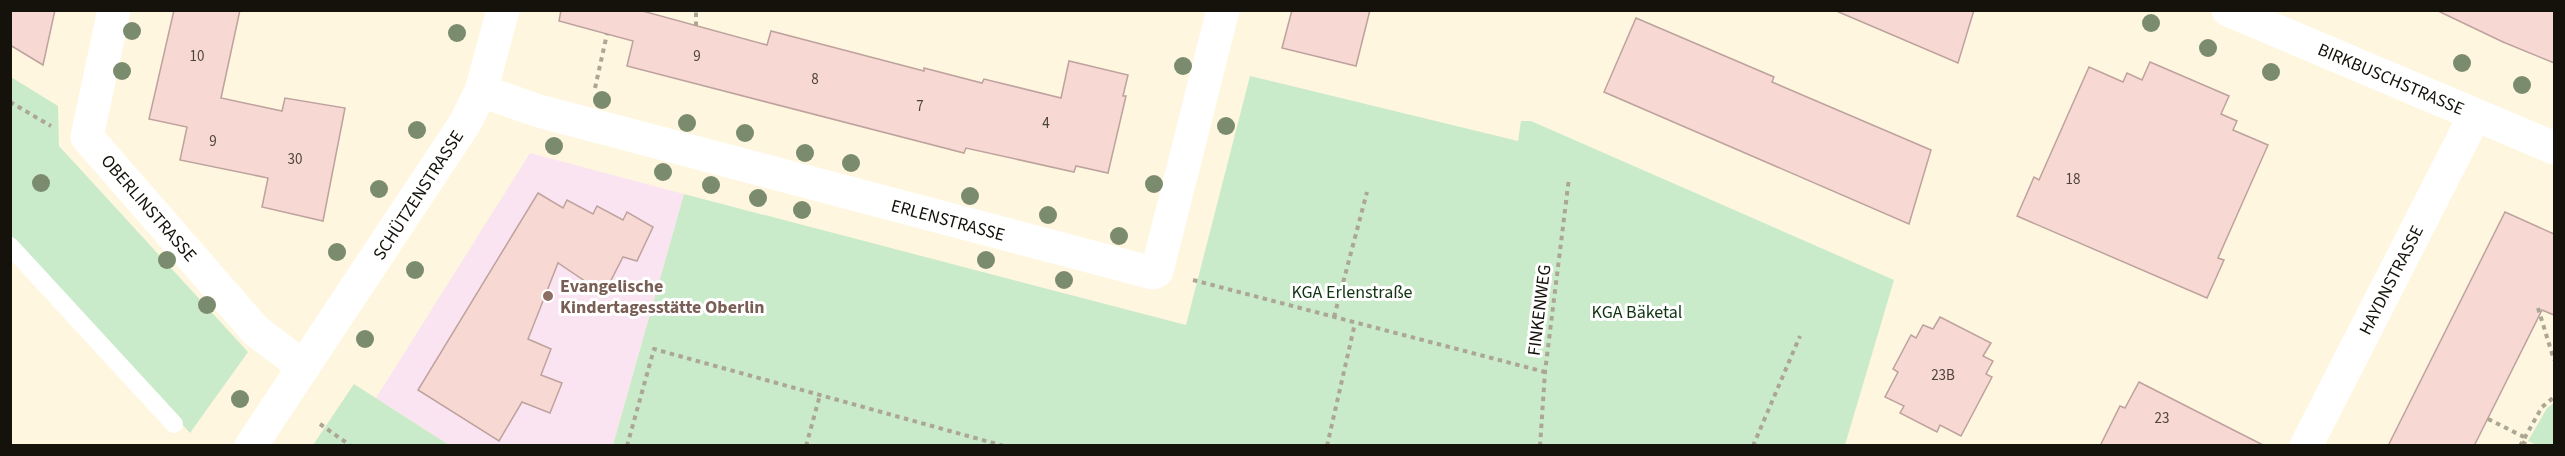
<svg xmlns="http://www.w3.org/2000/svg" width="2565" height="456" font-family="'Source Sans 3',sans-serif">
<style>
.education{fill:#fbe4f2}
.green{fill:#caebca}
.building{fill:#f8d8d3;stroke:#bda29e;stroke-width:1.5}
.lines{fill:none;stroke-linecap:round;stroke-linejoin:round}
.path{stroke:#aca694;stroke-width:4;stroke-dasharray:4.5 4.5;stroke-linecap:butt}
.service{stroke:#fff;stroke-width:18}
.minor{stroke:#fff;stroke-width:33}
.tertiary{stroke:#fff;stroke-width:33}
.tree{fill:#7b8c6e}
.education-dot{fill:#8d6e63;stroke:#fff;stroke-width:2}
.labels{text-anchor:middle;stroke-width:6;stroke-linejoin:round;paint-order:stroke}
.number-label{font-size:15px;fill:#4d443c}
.street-label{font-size:18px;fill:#14120a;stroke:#fff}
.education-label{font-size:18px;font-weight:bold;fill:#785e54;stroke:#fff;text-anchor:start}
.park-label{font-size:18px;fill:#103513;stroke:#fff}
</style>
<rect width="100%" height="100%" fill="#fef6de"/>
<polygon class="education" points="530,153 684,194 613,445 449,445 376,398"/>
<g class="green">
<polygon points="1250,76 1518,141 1521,121 1531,121 1894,280 1845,445 613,445 684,194 1186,325"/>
<polygon points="11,77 58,106 59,146 248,352 190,433 11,236"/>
<polygon points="354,384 449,445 313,445"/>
<polygon points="2554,403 2554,445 2537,445 2528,441 2547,408"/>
</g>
<g class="building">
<polygon points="10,10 55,10 43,65 10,45"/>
<polygon points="174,10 240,10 221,98 282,111 285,98 345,108 323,221 262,207 268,178 180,160 187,127 149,119"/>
<polygon points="561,10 639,10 767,45 771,31 924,71 924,68 982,83 984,79 1061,98 1069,61 1128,75 1123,96 1126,96 1108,173 1076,166 1074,172 966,148 964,153 627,66 633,41 559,21"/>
<polygon points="1292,10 1370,10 1356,66 1282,48"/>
<polygon points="1834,10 1974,10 1958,63"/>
<polygon points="2436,10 2554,10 2554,63 2503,42"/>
<polygon points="1636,18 1774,77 1772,82 1931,150 1909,224 1604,92"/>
<polygon points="2150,62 2229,96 2221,114 2237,121 2233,130 2268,145 2218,258 2224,260 2207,298 2017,216 2034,177 2039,180 2089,67 2123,82 2127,73 2142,80"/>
<polygon points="538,193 563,208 567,200 593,214 597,206 623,220 627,212 653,227 637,261 623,257 604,294 558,263 528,339 551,349 541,375 562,383 550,413 522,402 499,441 418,390"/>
<polygon points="2505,212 2554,234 2554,315 2542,310 2474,446 2388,446"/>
<polygon points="1940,317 1991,343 1983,356 1993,361 1986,374 1992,377 1961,436 1940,425 1937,432 1900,413 1904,406 1885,397 1898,372 1893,369 1911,335 1916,338 1923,325 1933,329"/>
<polygon points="2139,382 2192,409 2265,446 2100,446 2120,406 2125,408"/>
</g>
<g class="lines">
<g class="path">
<polyline points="696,26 696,10"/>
<polyline points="595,88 607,34"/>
<polyline points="10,102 51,126"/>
<polyline points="1193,280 1545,372"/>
<polyline points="2538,308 2554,360"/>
<polyline points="1334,317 1367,192"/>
<polyline points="2488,419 2524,437"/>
<polyline points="320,424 351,446"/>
<polyline points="2522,442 2529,446"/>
<polyline points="627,446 654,349 1004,446"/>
<polyline points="806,446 820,395"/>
<polyline points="1327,446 1355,323"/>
<polyline points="1540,446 1545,372 1569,178"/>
<polyline points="1753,446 1800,336"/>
<polyline points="2520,446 2542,407 2554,397"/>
</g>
<polyline class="service" points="10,246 174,424"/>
<g class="minor">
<polyline points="114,10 87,137 256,331 304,367"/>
<polyline points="481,91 539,111 1153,273 1157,271 1223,10"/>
<polyline points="251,446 465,123 481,91 503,10"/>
<polyline points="2306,446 2475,115"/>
</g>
<polyline class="tertiary" points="2228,10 2554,148"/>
</g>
<g class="tree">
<circle cx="2151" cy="23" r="9"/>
<circle cx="132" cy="31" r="9"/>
<circle cx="457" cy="33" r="9"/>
<circle cx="2208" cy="48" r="9"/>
<circle cx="2462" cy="63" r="9"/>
<circle cx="1183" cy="66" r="9"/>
<circle cx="122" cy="71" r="9"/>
<circle cx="2271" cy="72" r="9"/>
<circle cx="2522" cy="85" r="9"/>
<circle cx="602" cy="100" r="9"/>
<circle cx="687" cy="123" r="9"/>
<circle cx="1226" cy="126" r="9"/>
<circle cx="417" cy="130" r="9"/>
<circle cx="745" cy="133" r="9"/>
<circle cx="554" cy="146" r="9"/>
<circle cx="805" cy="153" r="9"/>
<circle cx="851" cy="163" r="9"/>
<circle cx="663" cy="172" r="9"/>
<circle cx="41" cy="183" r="9"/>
<circle cx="1154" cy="184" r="9"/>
<circle cx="711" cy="185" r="9"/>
<circle cx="379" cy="189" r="9"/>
<circle cx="970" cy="196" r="9"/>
<circle cx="758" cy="198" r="9"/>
<circle cx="802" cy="210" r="9"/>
<circle cx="1048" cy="215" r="9"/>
<circle cx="1119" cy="236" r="9"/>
<circle cx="337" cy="252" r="9"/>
<circle cx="167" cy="260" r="9"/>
<circle cx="986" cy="260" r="9"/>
<circle cx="415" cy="270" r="9"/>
<circle cx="1064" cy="280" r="9"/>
<circle cx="207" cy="305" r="9"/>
<circle cx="365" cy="339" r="9"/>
<circle cx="240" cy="399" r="9"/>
</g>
<circle class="education-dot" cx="548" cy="296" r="6"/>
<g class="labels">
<g class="number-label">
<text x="197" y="61">10</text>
<text x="697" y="61">9</text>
<text x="815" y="84">8</text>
<text x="920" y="111">7</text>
<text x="1046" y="128">4</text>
<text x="213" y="146">9</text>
<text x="295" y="164">30</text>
<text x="2073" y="184">18</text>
<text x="1943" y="380">23B</text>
<text x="2162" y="423">23</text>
</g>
<g class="street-label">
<text transform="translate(2391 79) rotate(23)" y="6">BIRKBUSCHSTRASSE</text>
<text transform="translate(418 195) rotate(-57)" y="6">SCHÜTZENSTRASSE</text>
<text transform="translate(149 208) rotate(49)" y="6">OBERLINSTRASSE</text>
<text transform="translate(948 220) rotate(15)" y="6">ERLENSTRASSE</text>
<text transform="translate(2391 280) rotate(-63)" y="6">HAYDNSTRASSE</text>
<text transform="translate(1539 310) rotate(-83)" y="6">FINKENWEG</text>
</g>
<g class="education-label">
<text x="560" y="292">Evangelische<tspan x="560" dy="21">Kindertagesstätte Oberlin</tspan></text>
</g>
<g class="park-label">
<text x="1352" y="298">KGA Erlenstraße</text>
<text x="1637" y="318">KGA Bäketal</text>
</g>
</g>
<rect width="2565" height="456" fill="none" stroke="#14120a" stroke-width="24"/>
</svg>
